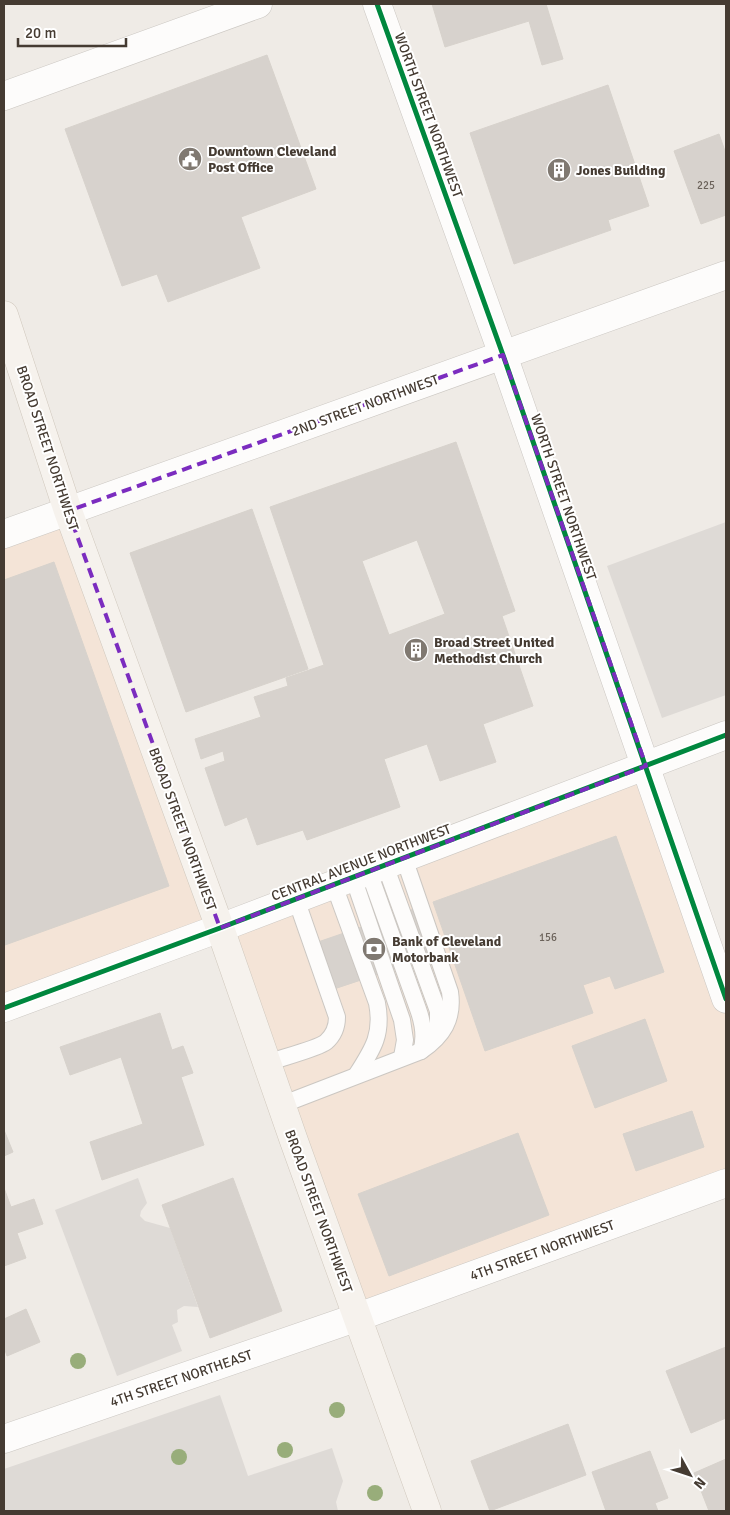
<svg xmlns="http://www.w3.org/2000/svg" width="730" height="1515" font-family="Signika,sans-serif">
<style>
.commercial{fill:#f4e4d7}
.parking{fill:#dedad6}
.building{fill:#d7d2cd;stroke:#d7d2cc;fill-rule:evenodd}
.lines{fill:none;stroke-linecap:round;stroke-linejoin:round}
.lane-casing{stroke:#cbc7c2;stroke-width:18}
.street-casing{stroke:#cbc7c2;stroke-width:29}
.secondary-casing{stroke:#d0c8bd;stroke-width:29}
.lane{stroke:#fdfcfb;stroke-width:16}
.street{stroke:#fdfcfb;stroke-width:28}
.secondary{stroke:#f6f2ed;stroke-width:28}
.cycleway-casing{stroke:#fff;stroke-width:8}
.cycleway{stroke:#00873e;stroke-width:5}
.tree{fill:#98ad7a}
.marked{fill:none;stroke:#7b2cbf;stroke-width:4;stroke-dasharray:10 6;stroke-linejoin:round}
.labels{text-anchor:middle;stroke-width:4;stroke-linejoin:round;paint-order:stroke}
.number-label{font-size:11px;fill:#6b625a}
.street-label{font-size:14px;fill:#453b32;stroke:#fff}
.poi-label{font-size:14px;font-weight:bold;fill:#453b32;stroke:#fff;text-anchor:start}
</style>
<rect width="100%" height="100%" fill="#efebe6"/>
<polygon class="commercial" points="68,511 220,928 646,766 726,999 726,1183 358,1317 220,929 4,1007 4,535"/>
<g class="parking">
<polygon points="726,522 726,695 662,718 607,566"/>
<polygon points="138,1178 147,1203 141,1211 140,1216 145,1221 170,1228 198,1307 184,1306 177,1310 178,1322 172,1325 182,1351 117,1376 55,1210"/>
<polygon points="220,1395 248,1476 332,1448 343,1481 336,1502 338,1511 4,1511 4,1469"/>
</g>
<g class="building">
<polygon points="432,4 546,4 563,59 542,65 529,21 445,47"/>
<polygon points="267,55 316,189 241,217 260,268 168,302 157,274 122,286 65,129"/>
<polygon points="608,85 649,206 608,220 611,230 514,264 470,133"/>
<polygon points="719,134 726,154 726,215 701,224 674,151"/>
<path d="M456 442 515 611 502 616 533 706 483 724 496 762 440 781 427 744 384 759 400 807 307 840 303 830 257 845 247 817 225 826 205 768 225 761 223 751 201 759 195 739 261 717 254 697 288 686 286 678 324 665 270 507ZM417 540 445 614 389 635 362 561Z"/>
<polygon points="252,509 308,669 186,712 130,553"/>
<polygon points="54,562 169,886 5,945 4,580"/>
<polygon points="616,836 664,972 615,989 610,976 583,985 593,1013 485,1051 433,902"/>
<polygon points="414,909 430,957 334,989 318,942"/>
<polygon points="160,1013 172,1050 183,1046 193,1073 181,1077 204,1145 102,1180 90,1142 143,1124 121,1057 70,1075 60,1047"/>
<polygon points="645,1019 667,1081 595,1108 572,1046"/>
<polygon points="692,1111 704,1147 636,1171 623,1134"/>
<polygon points="4,1130 13,1152 4,1156"/>
<polygon points="518,1133 549,1215 389,1276 358,1194"/>
<polygon points="233,1178 282,1311 210,1338 162,1205"/>
<polygon points="4,1188 11,1207 34,1199 43,1224 17,1233 26,1258 4,1266"/>
<polygon points="26,1309 40,1342 7,1356 4,1347 4,1319"/>
<polygon points="726,1347 726,1418 691,1433 666,1371"/>
<polygon points="568,1424 586,1475 490,1511 471,1461"/>
<polygon points="650,1451 668,1498 655,1503 658,1511 606,1511 592,1472"/>
<polygon points="726,1459 726,1511 709,1511 694,1473"/>
</g>
<g class="lines">
<g class="lane-casing">
<g id="lane">
<polyline points="385,865 438,1011 438,1026 435,1036"/>
<path d="M369 872 418 1009C423 1023 426 1037 421 1051"/>
<polyline points="353,877 402,1020 405,1040 402,1057"/>
<path d="M334 885 377 1003C383 1034 373 1049 357 1074"/>
<path d="M267 1063C280 1058 317 1049 326 1042 334 1035 337 1027 337 1017L296 899"/>
<path d="M281 1105 421 1051C443 1036 454 1019 450 992L404 858"/>
</g>
</g>
<g class="street-casing">
<g id="street">
<polyline points="377,4 503,355 726,999"/>
<polyline points="4,96 258,4"/>
<polyline points="4,534 726,275"/>
<polyline points="4,1008 220,928 726,735"/>
<polyline points="4,1439 358,1317 726,1183"/>
</g>
</g>
<g class="secondary-casing">
<polyline id="secondary" points="4,315 68,511 220,928 294,1141 427,1511"/>
</g>
<use href="#lane" class="lane"/>
<use href="#street" class="street"/>
<use href="#secondary" class="secondary"/>
<g class="cycleway-casing">
<g id="cycleway">
<polyline points="377,4 503,355 726,999"/>
<polyline points="4,1008 220,928 726,735"/>
</g>
</g>
<use href="#cycleway" class="cycleway"/>
</g>
<g class="tree">
<circle cx="78" cy="1361" r="8"/>
<circle cx="337" cy="1410" r="8"/>
<circle cx="285" cy="1450" r="8"/>
<circle cx="179" cy="1457" r="8"/>
<circle cx="375" cy="1493" r="8"/>
</g>
<path class="marked" d="M503 355 646 766 220 928 68 511Z"/>
<defs>
<g id="civic-disc" transform="scale(1.25)"><circle r="9.5" fill="#807971" stroke="#fff"/><path d="M-.6-6.5H3V-4.5H.6V-3L4-1V1h2V6H-6V1h2V-1L-.6-3ZM-1.2 2.5V6h2.4V2.5Z" fill="#fff"/></g>
<g id="building-disc" transform="scale(1.25)"><circle r="9.5" fill="#807971" stroke="#fff"/><path d="M-4-6H4V6H1V3H-1V6H-4ZM-2.5-4.3h1.7v1.8h-1.7ZM.8-4.3h1.7v1.8H.8ZM-2.5-1h1.7V.8h-1.7ZM.8-1h1.7V.8H.8Z" fill="#fff"/></g>
<g id="bank-disc" transform="scale(1.25)"><circle r="9.5" fill="#807971" stroke="#fff"/><path d="M-6-4H6V4H-6ZM0-2.3a2.3 2.3 0 1 0 0 4.6a2.3 2.3 0 1 0 0-4.6Z" fill="#fff"/></g>
</defs>
<g fill-rule="evenodd">
<use href="#civic-disc" x="190" y="159"/>
<use href="#building-disc" x="559" y="170"/>
<use href="#building-disc" x="416" y="650"/>
<use href="#bank-disc" x="374" y="949"/>
</g>
<g class="labels">
<g class="number-label">
<text x="706" y="189">225</text>
<text x="548" y="941">156</text>
</g>
<g class="street-label">
<text transform="translate(429 115) rotate(70)" y="5">WORTH STREET NORTHWEST</text>
<text transform="translate(365 405) rotate(-20)" y="5">2ND STREET NORTHWEST</text>
<text transform="translate(48 448) rotate(72)" y="5">BROAD STREET NORTHWEST</text>
<text transform="translate(564 497) rotate(71)" y="5">WORTH STREET NORTHWEST</text>
<text transform="translate(183 829) rotate(70)" y="5">BROAD STREET NORTHWEST</text>
<text transform="translate(361 862) rotate(-21)" y="5">CENTRAL AVENUE NORTHWEST</text>
<text transform="translate(319 1211) rotate(70)" y="5">BROAD STREET NORTHWEST</text>
<text transform="translate(542 1250) rotate(-20)" y="5">4TH STREET NORTHWEST</text>
<text transform="translate(181 1378) rotate(-19)" y="5">4TH STREET NORTHEAST</text>
</g>
<g class="poi-label">
<text x="208" y="156">Downtown Cleveland<tspan x="208" dy="16">Post Office</tspan></text>
<text x="576" y="175">Jones Building</text>
<text x="434" y="647">Broad Street United<tspan x="434" dy="16">Methodist Church</tspan></text>
<text x="392" y="946">Bank of Cleveland<tspan x="392" dy="16">Motorbank</tspan></text>
</g>
</g>
<rect width="730" height="1515" fill="none" stroke="#453b32" stroke-width="10"/>
<g transform="translate(690 1475) rotate(130)" stroke="#ffffff" stroke-width="4" paint-order="stroke">
<path d="M0-4L9 19L0 12L-9 19Z" fill="#453b32"/>
<text y="-8" font-size="14" font-weight="bold" text-anchor="middle" fill="#453b32">N</text>
</g>
<path d="M18 38v8h108v-8" fill="none" stroke="#453b32" stroke-width="2.5"/>
<text x="25" y="38" font-size="15" fill="#453b32" stroke="#ffffff" stroke-width="4" paint-order="stroke">20 m</text>
</svg>
